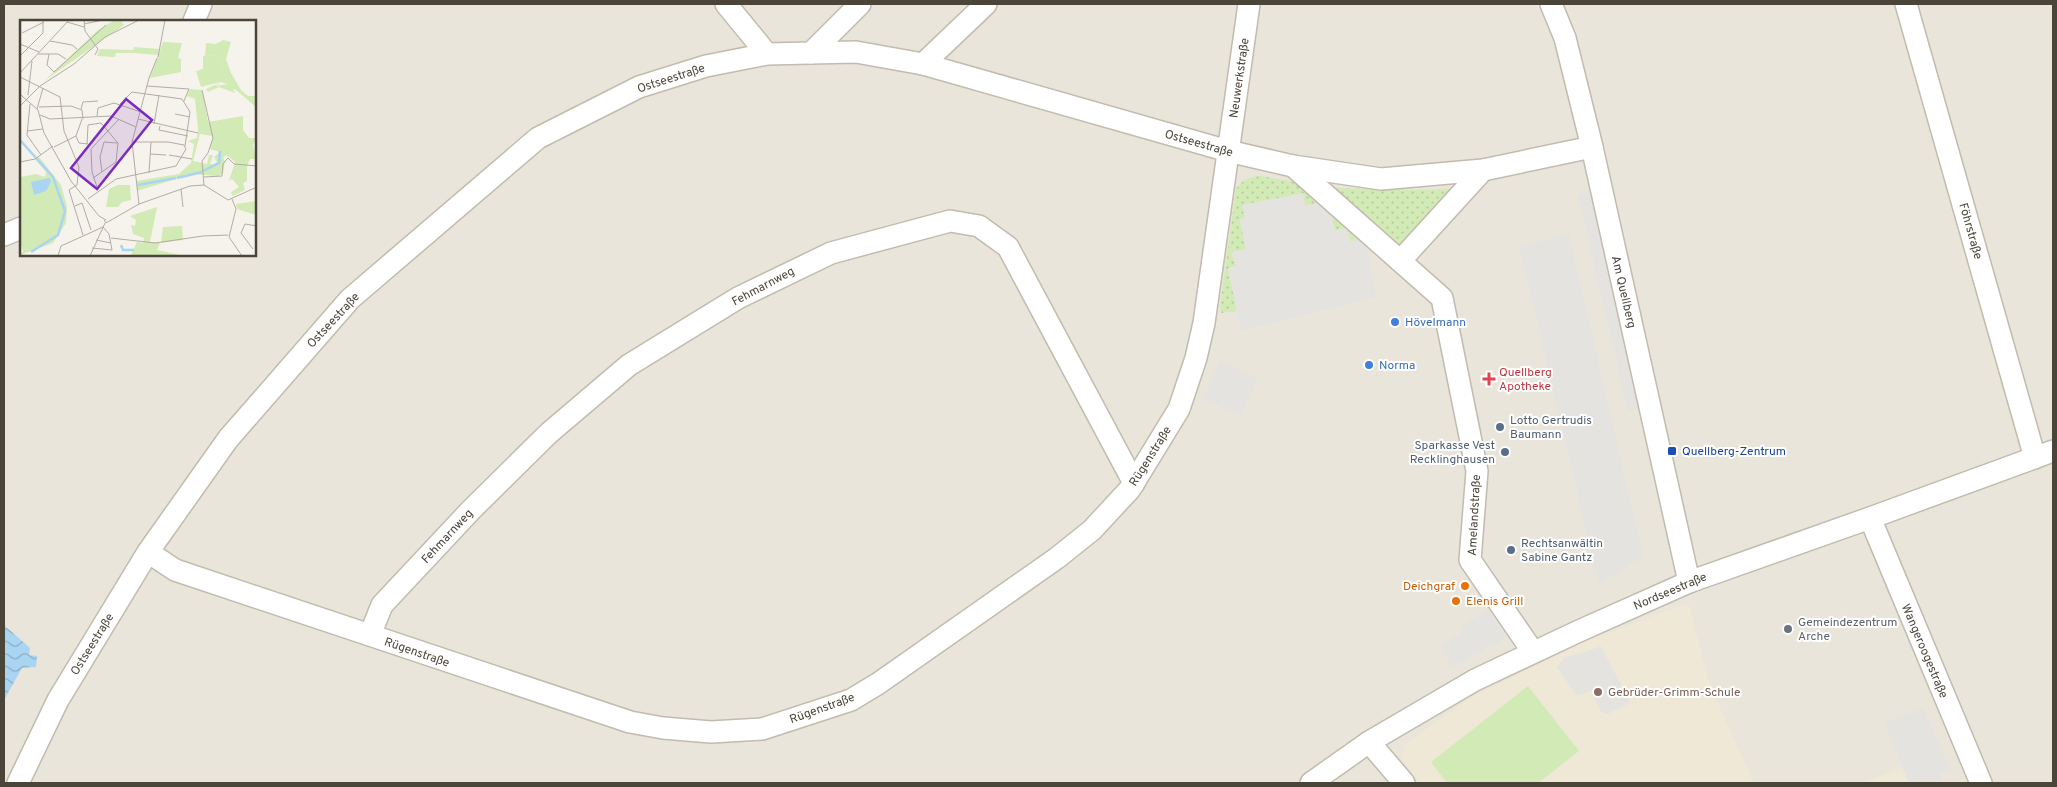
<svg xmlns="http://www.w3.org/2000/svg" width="2057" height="787" font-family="Overpass,sans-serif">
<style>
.residential{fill:#eae5da;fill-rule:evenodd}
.education{fill:#efe8d6}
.grass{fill:url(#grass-dots)}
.garden{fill:#d2eab5}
.parking{fill:#e5e3e0}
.water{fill:url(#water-waves)}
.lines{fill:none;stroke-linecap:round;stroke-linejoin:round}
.minor-casing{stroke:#c2bbae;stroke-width:24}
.minor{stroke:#fff;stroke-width:21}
.shop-dot{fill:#3f7fe0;stroke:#fff;stroke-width:2}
.health-dot{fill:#e0444e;stroke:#fff;stroke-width:2}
.service-dot{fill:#5c6f8a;stroke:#fff;stroke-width:2}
.transit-dot{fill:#1a4fb4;stroke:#fff;stroke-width:2}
.food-dot{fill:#e8710a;stroke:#fff;stroke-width:2}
.worship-dot{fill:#6b7280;stroke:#fff;stroke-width:2}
.education-dot{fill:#8d6e63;stroke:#fff;stroke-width:2}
.labels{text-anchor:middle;stroke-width:4;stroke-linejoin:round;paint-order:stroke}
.street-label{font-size:12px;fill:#4b4439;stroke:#fff}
.shop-label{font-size:12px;fill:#366cbe;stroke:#fff;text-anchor:start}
.health-label{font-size:12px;fill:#be3a42;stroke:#fff;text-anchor:start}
.service-label{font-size:12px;fill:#4e5e75;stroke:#fff;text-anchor:start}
.transit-label{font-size:12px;fill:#164399;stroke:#fff;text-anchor:start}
.food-label{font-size:12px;fill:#c56008;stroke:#fff;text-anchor:end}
.worship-label{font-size:12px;fill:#5b616d;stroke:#fff;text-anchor:start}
.education-label{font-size:12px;fill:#785e54;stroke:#fff;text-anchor:start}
.inset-river{fill:none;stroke:#a9d4f2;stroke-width:2.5}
.inset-road{fill:none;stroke:#b2ada4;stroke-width:1}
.view{fill:#7b2cbf;fill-opacity:0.15;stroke:#7b2cbf;stroke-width:2.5}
.inset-edge{fill:none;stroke:#4b4439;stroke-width:2.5}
</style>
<defs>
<pattern id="grass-dots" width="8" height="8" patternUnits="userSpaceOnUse" patternTransform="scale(1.25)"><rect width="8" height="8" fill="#d2eab5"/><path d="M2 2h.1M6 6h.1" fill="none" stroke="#b6ca9c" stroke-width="1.8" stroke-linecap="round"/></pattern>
<pattern id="water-waves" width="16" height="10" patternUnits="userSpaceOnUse" patternTransform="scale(1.25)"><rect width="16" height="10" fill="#a9d4f2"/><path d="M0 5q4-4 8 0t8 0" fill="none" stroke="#8caec5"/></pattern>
</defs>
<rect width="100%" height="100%" fill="#f6f3ec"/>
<path class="residential" d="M4 4H2053V783H4ZM21 21H255V255H21Z"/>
<g class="education">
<polygon points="1685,604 1689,606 1710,686 1754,783 1421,783 1401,759 1405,744 1472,697 1584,642"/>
<polygon points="1902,767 1909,783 1863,783"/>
</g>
<g class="grass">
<path d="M1260 176 1302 183 1322 202 1305 206 1303 193 1240 220 1246 250 1236 267 1228 268 1237 311 1221 313 1220 307 1236 189C1243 179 1249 177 1260 176Z"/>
<polygon points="1331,188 1420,190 1461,188 1403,251"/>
<polygon points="1331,211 1360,237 1357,241 1350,241 1334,230"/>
</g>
<polygon class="garden" points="1528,686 1579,751 1538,783 1447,783 1431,762"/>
<g class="parking">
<polygon points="1593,191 1642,408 1628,411 1578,195"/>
<polygon points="1303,193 1305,206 1322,202 1331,211 1335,230 1347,228 1350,241 1362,240 1367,246 1376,297 1241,331 1228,268 1236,266 1231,252 1246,249 1240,220 1245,219 1242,205"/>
<polygon points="1569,234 1643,556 1599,585 1519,246"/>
<polygon points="1220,361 1258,380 1240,416 1203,399"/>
<polygon points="1490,609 1499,627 1506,625 1512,635 1452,667 1441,645 1464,631 1461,626"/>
<polygon points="1601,646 1630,703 1608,714 1601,712 1591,691 1577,696 1557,667 1565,657 1586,652"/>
<polygon points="1923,707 1950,769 1939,773 1943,783 1909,783 1885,723"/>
</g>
<polygon class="water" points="4,625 30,648 29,655 37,656 36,667 22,668 4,700"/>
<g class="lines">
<g class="minor-casing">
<g id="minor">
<polyline points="726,4 767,54"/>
<polyline points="1551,4 1565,38 1592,147 1689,582"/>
<polyline points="1906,4 2035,458"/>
<polyline points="194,21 201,4"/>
<polyline points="811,53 860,4"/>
<polyline points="923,64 986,4"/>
<polyline points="1293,166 1442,298 1477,471 1470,560 1533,652"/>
<polyline points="4,235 21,228"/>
<polyline points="1400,261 1483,170"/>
<polyline points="1870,518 1981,783"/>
<polyline points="148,552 175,570 630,722 663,728 711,732 762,729 851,700 879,683 1057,558 1092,530 1130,489 1179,409 1196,358 1204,323 1249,4"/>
<polyline points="370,635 382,605 471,510 549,433 629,365 738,298 831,253 950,221 979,226 1008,247 1134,483"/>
<polyline points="1369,742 1404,783"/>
<polyline points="18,783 58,700 148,552 228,439 350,299 538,138 639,87 706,66 767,54 856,52 923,64 1228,151 1293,166 1381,179 1483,170 1592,147"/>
<polyline points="1311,783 1369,742 1475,680 1579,631 1689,582 1870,518 2053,451"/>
</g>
</g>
<use href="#minor" class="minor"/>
</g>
<g class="shop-dot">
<circle cx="1395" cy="322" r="5"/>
<circle cx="1369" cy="365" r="5"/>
</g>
<path class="health-dot" d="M1486.5 371.5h5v5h5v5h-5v5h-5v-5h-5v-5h5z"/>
<g class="service-dot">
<circle cx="1500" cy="427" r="5"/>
<circle cx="1505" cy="452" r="5"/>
<circle cx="1511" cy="550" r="5"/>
</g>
<rect class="transit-dot" x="1667" y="446" width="10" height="10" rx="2.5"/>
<g class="food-dot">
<circle cx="1465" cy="586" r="5"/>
<circle cx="1456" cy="601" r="5"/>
</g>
<circle class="worship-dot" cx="1788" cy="629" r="5"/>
<circle class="education-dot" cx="1598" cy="692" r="5"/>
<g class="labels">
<g class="street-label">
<text transform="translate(671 78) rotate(-18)" y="4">Ostseestraße</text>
<text transform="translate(1239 78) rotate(-82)" y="4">Neuwerkstraße</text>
<text transform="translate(1199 143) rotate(16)" y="4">Ostseestraße</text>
<text transform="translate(1971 231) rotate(74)" y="4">Föhrstraße</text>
<text transform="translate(763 286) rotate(-28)" y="4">Fehmarnweg</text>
<text transform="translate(1624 292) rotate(77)" y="4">Am Quellberg</text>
<text transform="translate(333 320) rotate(-47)" y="4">Ostseestraße</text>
<text transform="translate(1150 456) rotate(-58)" y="4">Rügenstraße</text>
<text transform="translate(1474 515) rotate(-87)" y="4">Amelandstraße</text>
<text transform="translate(447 536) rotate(-47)" y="4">Fehmarnweg</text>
<text transform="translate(1670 591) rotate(-23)" y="4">Nordseestraße</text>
<text transform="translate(92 644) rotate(-58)" y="4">Ostseestraße</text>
<text transform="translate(1925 651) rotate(67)" y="4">Wangeroogestraße</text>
<text transform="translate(417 652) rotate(19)" y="4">Rügenstraße</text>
<text transform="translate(822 708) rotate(-20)" y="4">Rügenstraße</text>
</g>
<g class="shop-label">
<text x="1405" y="326">Hövelmann</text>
<text x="1379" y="369">Norma</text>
</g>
<g class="health-label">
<text x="1499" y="376">Quellberg<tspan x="1499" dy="14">Apotheke</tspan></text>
</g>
<g class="service-label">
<text x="1510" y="424">Lotto Gertrudis<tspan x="1510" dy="14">Baumann</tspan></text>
<text x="1495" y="449" text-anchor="end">Sparkasse Vest<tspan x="1495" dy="14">Recklinghausen</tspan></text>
<text x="1521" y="547">Rechtsanwältin<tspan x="1521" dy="14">Sabine Gantz</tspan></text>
</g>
<g class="transit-label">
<text x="1682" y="455">Quellberg-Zentrum</text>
</g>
<g class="food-label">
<text x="1455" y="590">Deichgraf</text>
<text x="1466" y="605" text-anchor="start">Elenis Grill</text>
</g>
<g class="worship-label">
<text x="1798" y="626">Gemeindezentrum<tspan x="1798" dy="14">Arche</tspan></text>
</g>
<g class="education-label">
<text x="1608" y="696">Gebrüder-Grimm-Schule</text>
</g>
</g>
<g transform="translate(20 20)">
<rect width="236" height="236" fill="#f6f3ec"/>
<path d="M114 27 139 29 138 35 114 33H96L95 37 77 36 80 29 113 30ZM170 69 182 70 188 102 223 96V110L229 118H236L233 125 236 139H230L227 147V161L223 163 225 170 212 176 211 172 219 167 212 159 209 161 215 142 206 135 203 138 205 141 203 153 198 156 172 154 117 171 116 161 159 154 171 143 174 124 168 121 177 118 178 109 175 79 167 76ZM180 114 193 116 190 129 200 132 194 137 197 142 194 144H190L193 135H189L187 144 173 141ZM19 137 41 165 47 187 46 203 33 223 0 235 3 231 0 223V157L16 154 25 157 26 152 15 139ZM137 187 130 222H141L143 207 162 206 163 220 140 223 137 230 160 235H111L117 222 123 223 124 218 113 214 111 205 115 206 116 200 110 196Z" fill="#d2eab5" fill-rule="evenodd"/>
<path d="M203 20 211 22 206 39 211 53 221 70 228 76H236V87L216 70 213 69 215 73 199 67 188 72 186 69 201 62 195 66 208 64 197 35 185 36 186 23 196 24ZM236 181V195L217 189 216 184Z" fill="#d2eab5"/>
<path d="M143 22 162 23 158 38 161 39V52L130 58Z" fill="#d2eab5"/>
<path d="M95 0H100L104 5 24 61 78 10Z" fill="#d2eab5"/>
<path d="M197 35 208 64 200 62 181 67 176 51 183 49V36ZM98 165H110L111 180 102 182 98 187H86L89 169Z" fill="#d2eab5"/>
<path d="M30 158 31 162 26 171 14 175 11 162Z" fill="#a9d4f2"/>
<path class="inset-river" d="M0 120 33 157 45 191 38 215 11 232M183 151 199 143 200 131M157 158 182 152M118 165 156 158M101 225 103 230H114"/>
<path class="inset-road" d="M64 0 65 11 78 29 75 35M47 2 64 7M64 4 83 0M2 13 24 2M30 21 52 25 57 29M0 24 19 32M18 34H38L46 39M29 34 27 45 34 52 86 5M0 36 23 13V0M138 37 145 0M0 53 49 0M0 57 40 77 44 111 59 147 57 165 49 170 63 215M127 66 169 69 164 81M182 70 193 118 188 133 182 141 184 165M1 75 18 90 24 113 51 161 79 196 86 200M8 75 12 41M10 84 7 115 21 135M100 84 112 72 162 79 170 92 165 126M0 86 20 66 54 44 85 17 119 0M19 87 51 86 62 90 63 99M17 89 23 68M61 89 63 82 78 81M155 94 170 97M20 95 30 99 91 96 116 107M77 96 78 88 94 83 121 92M118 99 178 113M134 104 139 75M140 106 139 110 168 116M7 111 23 109M56 116 59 123 68 124M67 124 68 105 81 103 98 123 96 142 73 158M34 127 56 116 62 99M130 134 146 135M149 135 172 139M0 142 15 139 33 126M82 152 80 137 84 122 97 123M129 153 131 122M184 157 202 156 203 144 208 138 214 144 237 146M161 169 163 187M78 170 72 152 71 129 99 99M68 179 96 159 156 146 166 129 164 125 148 122H112M212 179 216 189 209 217 222 236M119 184 112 122 129 58 137 38M55 186 62 183 71 210M84 200 86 203 119 184 170 166 184 165 208 180 237 167M83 207 89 214 92 230M91 218 135 223 183 216 208 215M76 220 91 223M72 228 92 230M233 229 221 213 225 204 237 206M38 236 41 226 83 207M70 236 85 203"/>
<path class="view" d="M106 79 132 100 77 169 51 148Z"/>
<rect width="236" height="236" class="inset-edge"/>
</g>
<rect width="2057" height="787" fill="none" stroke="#4b4439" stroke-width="10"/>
</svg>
